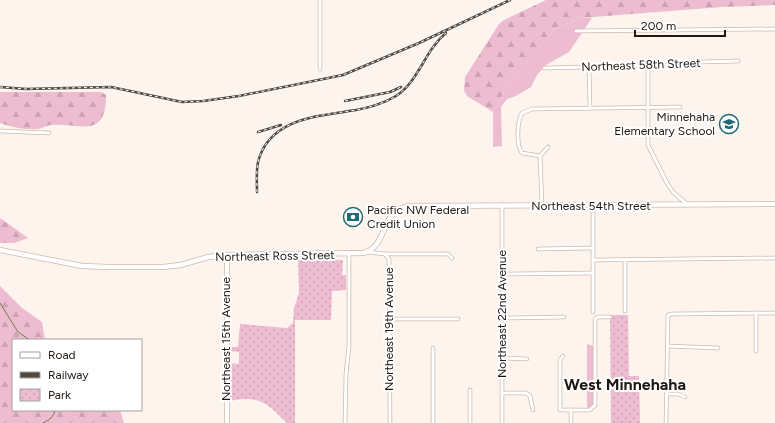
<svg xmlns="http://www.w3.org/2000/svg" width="775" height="423" font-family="Figtree,sans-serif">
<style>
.grass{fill:#eebcd0}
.forest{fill:url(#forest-firs)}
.park{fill:url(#park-dots)}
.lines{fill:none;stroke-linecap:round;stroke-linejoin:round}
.stream{stroke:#73794c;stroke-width:1}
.street-casing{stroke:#cfb9ab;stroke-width:4.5}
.secondary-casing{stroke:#cfb9ab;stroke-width:6}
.street{stroke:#fff;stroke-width:3}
.secondary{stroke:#fff;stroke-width:4.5}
.rail-casing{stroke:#504842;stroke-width:2.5}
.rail{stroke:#fff;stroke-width:1;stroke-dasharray:3;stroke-linecap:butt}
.labels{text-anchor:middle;stroke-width:4;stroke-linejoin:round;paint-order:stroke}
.street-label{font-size:12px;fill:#1f1712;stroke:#fff}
.poi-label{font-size:12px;fill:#1f1712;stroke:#fff;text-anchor:end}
.district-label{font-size:16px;font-weight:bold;fill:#1f1712;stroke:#fff}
</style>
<defs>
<pattern id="forest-firs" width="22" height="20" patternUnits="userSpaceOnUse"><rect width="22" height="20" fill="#eebcd0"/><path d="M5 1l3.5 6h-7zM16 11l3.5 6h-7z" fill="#cca1b2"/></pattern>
<pattern id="park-dots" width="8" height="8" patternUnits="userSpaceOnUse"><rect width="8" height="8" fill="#eebcd0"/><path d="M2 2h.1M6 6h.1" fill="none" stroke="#cca1b2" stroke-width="1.8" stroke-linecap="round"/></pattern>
</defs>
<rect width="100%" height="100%" fill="#fdf4ee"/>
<g class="grass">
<polygon points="580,18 592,18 569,52 546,65 537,75 531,87 516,96 507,99 501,107 502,146 493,147 493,112 509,83 555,29"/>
<polygon points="587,344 593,346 593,404 591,407 587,408"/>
</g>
<g class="forest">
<polygon points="546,0 775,0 775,5 722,7 580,18 555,29 509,83 493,112 467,96 464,91 465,77 499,24 504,20"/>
<path d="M0 92H101L106 95C106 140 80 123 51 125 46 125 42 129 37 129 24 130 12 127 0 123Z"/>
<polygon points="0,218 28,238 14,243 0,243"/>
<polygon points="0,286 22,308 42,322 45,340 13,340 13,410 120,410 124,423 0,423"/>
</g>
<g class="park">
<path d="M298 260H343L342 275H346V290L332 291 331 320H295V423H287C267 403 260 395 230 401V363L239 364V352L229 351 230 347H238L240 324 287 328 293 323 294 308 299 293Z"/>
<polygon points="610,315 628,315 629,376 639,376 640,423 611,423"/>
</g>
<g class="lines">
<g class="stream">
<polyline points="0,303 18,332 30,340"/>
<path d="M43 423C49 420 54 417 55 410"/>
</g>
<g class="street-casing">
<g id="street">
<polyline points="320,0 320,69"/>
<polyline points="576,31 775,29"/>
<polyline points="648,65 648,145 667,183 673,192 688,205"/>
<polyline points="589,67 590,108"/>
<polyline points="544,68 679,65 700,62 738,61"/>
<polyline points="0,131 49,133"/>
<polyline points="540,156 548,147"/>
<path d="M542 206 540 156 522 153C516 145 517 122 522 113L532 109 680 107"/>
<polyline points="593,206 593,312"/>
<polyline points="538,249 593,248"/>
<polyline points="368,252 385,254 448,254 452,258"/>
<polyline points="385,254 389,259 390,423"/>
<polyline points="593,260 775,258"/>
<polyline points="502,274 592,273"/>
<polyline points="625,311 625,260"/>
<polyline points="502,318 564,317"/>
<polyline points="389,319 458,319"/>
<polyline points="667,346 718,348"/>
<polyline points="756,351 756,313"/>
<polyline points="563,356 560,360 560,410 590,410 595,405 595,319 598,317 610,317"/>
<polyline points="502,358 527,359"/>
<polyline points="502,393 526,393 530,396 533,410"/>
<polyline points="667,394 678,394 685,397"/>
<polyline points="571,410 571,423"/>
<polyline points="345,423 346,374 349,346 349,254"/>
<polyline points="433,423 433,348"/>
<polyline points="470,423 470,390"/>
<polyline points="502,423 502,205"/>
<polyline points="666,423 668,315 672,314 775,313"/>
</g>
</g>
<g class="secondary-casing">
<g id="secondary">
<path d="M0 250 82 266 109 267H163L181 265 208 257 227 255 364 253C389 245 378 213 408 206L775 204"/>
<polyline points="227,423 227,255"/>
</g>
</g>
<use href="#street" class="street"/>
<use href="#secondary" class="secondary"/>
<g class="rail-casing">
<g id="rail">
<polyline points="0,87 26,89 111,87 182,102 203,101 239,96 343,75 419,43 510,0"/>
<polyline points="345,101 390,92 401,87"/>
<polyline points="258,132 281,125"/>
<path d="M257 192C257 182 256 172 258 162 269 118 319 116 356 110 370 107 383 104 396 96 419 81 425 50 446 33"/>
</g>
</g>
<use href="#rail" class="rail"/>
</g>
<defs>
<g id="school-ring" transform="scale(1)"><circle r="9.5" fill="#fff" stroke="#226a77" stroke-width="1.5"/><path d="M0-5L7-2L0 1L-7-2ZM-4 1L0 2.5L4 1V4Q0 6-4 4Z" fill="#226a77"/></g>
<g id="bank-ring" transform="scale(1)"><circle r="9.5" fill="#fff" stroke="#226a77" stroke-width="1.5"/><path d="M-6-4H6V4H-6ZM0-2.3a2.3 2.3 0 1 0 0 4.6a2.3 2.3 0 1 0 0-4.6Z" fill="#226a77"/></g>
</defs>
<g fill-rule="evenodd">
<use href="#school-ring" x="729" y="124"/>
<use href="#bank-ring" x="353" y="217"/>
</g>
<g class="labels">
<g class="street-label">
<text transform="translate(641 65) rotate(-2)" y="4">Northeast 58th Street</text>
<text x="591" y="210">Northeast 54th Street</text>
<text transform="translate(275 256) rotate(-1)" y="4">Northeast Ross Street</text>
<text transform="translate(502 314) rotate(-90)" y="4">Northeast 22nd Avenue</text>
<text transform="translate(389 329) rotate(-90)" y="4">Northeast 19th Avenue</text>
<text transform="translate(226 339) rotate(-90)" y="4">Northeast 15th Avenue</text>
</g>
<g class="poi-label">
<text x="715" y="121">Minnehaha<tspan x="715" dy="14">Elementary School</tspan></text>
<text x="367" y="214" text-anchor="start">Pacific NW Federal<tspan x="367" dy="14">Credit Union</tspan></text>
</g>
<g class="district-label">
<text x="625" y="390">West Minnehaha</text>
</g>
</g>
<rect x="12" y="339" width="130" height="72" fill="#ffffff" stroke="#a5a2a0"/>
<rect x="20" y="352" width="20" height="6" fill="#ffffff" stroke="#a5a2a0"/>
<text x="48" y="359" font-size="12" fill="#1f1712">Road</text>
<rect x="20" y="372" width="20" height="6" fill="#504842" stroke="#a5a2a0"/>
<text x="48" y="379" font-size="12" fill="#1f1712">Railway</text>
<rect x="20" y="389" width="20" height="12" fill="url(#park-dots)" stroke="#a5a2a0"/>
<text x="48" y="399" font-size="12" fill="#1f1712">Park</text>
<path d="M635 30v6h90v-6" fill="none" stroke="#1f1712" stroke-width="2"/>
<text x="641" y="30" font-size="12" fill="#1f1712" stroke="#ffffff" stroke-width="3" paint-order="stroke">200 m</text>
</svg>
